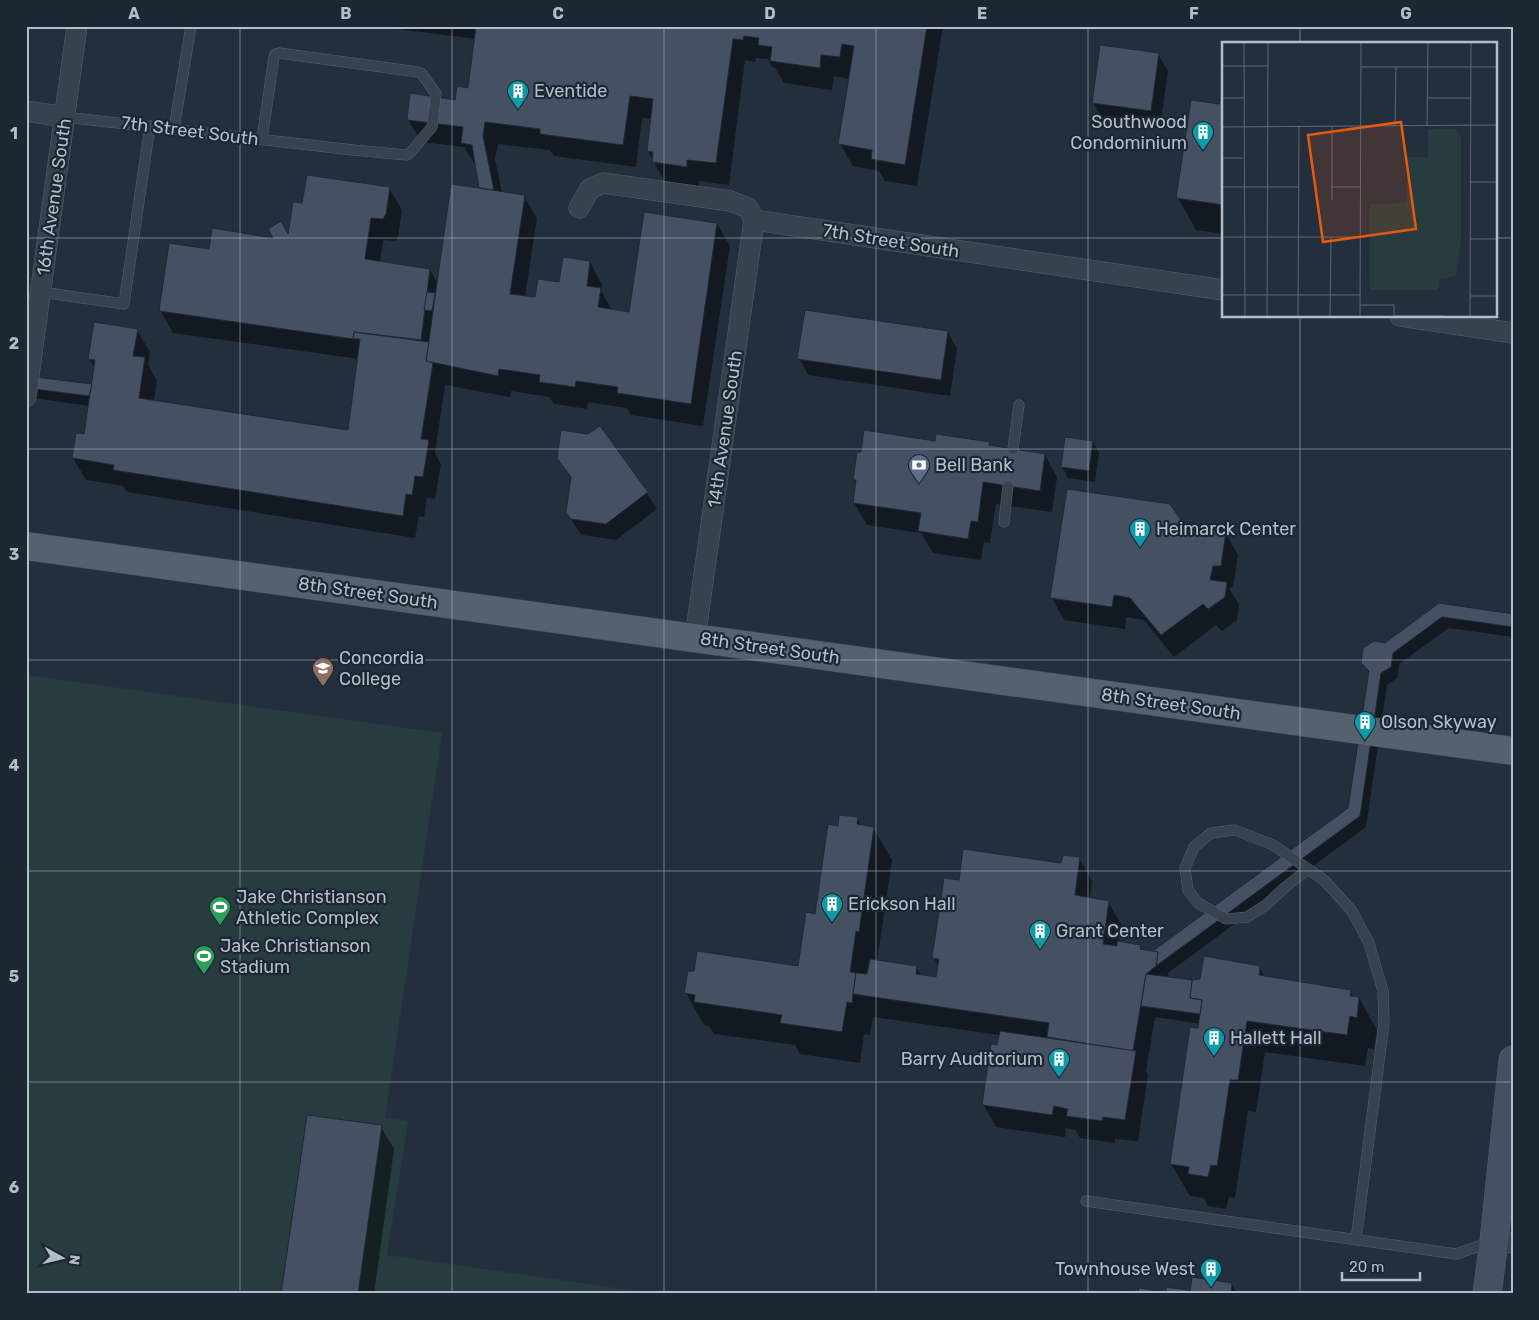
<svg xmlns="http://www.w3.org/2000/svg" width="1539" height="1320" font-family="Rubik,sans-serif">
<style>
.green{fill:#263c3f}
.shadow{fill:#0007}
.building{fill:#455162;stroke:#1f2835}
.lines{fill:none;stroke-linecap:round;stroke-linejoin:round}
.lane-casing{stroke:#565f6c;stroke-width:11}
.street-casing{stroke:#565f6c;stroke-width:21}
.secondary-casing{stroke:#565f6c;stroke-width:29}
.primary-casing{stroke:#414a57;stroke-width:29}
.lane{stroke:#38414e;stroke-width:10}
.street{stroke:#38414e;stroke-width:20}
.secondary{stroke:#465061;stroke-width:28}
.primary{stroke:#56606e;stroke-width:28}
.grid{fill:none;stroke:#b4bcc9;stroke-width:1;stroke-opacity:0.55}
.labels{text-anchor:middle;stroke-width:4.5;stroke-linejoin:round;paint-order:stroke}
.poi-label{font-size:18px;fill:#b4bcc9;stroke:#1d2633;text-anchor:start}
.street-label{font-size:18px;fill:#b4bcc9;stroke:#1d2633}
.inset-road{fill:none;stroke:#5e6776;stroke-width:1}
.view{fill:#e8590c;fill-opacity:0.15;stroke:#e8590c;stroke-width:2.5}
.inset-edge{fill:none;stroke:#b4bcc9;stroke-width:2.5}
.neatline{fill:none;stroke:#b4bcc9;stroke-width:2}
.grid-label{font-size:16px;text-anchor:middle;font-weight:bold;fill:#b4bcc9}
</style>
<rect width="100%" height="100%" fill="#242f3e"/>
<polygon class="green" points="26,675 442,733 385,1118 408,1121 387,1255 657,1294 26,1294"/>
<g class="shadow">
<polygon points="374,26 943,26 917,186 885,181 879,171 853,166 840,144 850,79 834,76 832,90 784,83 775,68 772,67 768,59 756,58 755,62 745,60 729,185 699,181 699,189 666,184 648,151 652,119 642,118 636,167 554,156 550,150 498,144 495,159 502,192 524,196 537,218 525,297 536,299 590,262 602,285 601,291 612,310 630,313 717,224 730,246 703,426 631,415 627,408 588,402 587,409 554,404 549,397 511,391 510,397 445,385 435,453 441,464 435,499 427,498 424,517 419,516 415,538 127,492 123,486 86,480 73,458 85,436 89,406 26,397 26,378 92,388 95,369 90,359 137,330 150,352 148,365 157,381 154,401 349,431 359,359 173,333 160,310 210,250 289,237 303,205 389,188 402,210 398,237 396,241 383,240 380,263 430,270 438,285 480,189 476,166 464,147 421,142 408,119 456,101 469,89 476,39"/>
<polygon points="1158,54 1168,71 1160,128 1103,119 1093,103"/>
<polygon points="1223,102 1223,234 1196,230 1178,198"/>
<polygon points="948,332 957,349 950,396 808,375 799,358"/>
<polygon points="599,428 647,493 657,509 616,540 582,535 577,529 567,512 572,480 558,458"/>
<polygon points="936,442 989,443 991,447 1045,455 1057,477 1052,512 996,504 990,543 984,542 981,560 933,553 921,533 867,525 854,503 857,484 854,480"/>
<polygon points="1093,442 1099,453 1095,482 1068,478 1062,467"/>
<polygon points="1185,527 1225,532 1238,555 1233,587 1229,588 1239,605 1237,620 1222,631 1216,625 1174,657 1144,620 1126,617 1125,629 1064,620 1052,598"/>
<polygon points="1440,605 1513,615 1513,637 1449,628 1399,664 1397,678 1387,685 1366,827 1168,973 1169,978 1192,981 1259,967 1265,977 1350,991 1354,998 1359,998 1377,1030 1374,1049 1368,1048 1365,1066 1265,1052 1256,1112 1248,1111 1235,1198 1229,1197 1226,1209 1208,1206 1204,1198 1190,1196 1171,1164 1200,1024 1155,1017 1146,1071 1148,1075 1138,1141 1115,1139 1115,1143 1080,1138 1076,1130 1066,1128 1065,1137 996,1127 983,1104 1000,1035 873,1017 870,1035 864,1034 860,1063 800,1054 795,1045 714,1034 709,1026 704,1025 686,993 799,967 816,915 839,828 857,818 861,826 873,828 892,860 877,961 916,967 922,976 937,979 939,967 933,957 960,881 1062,864 1079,858 1092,881 1090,899 1108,902 1121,924 1118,943 1140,946 1143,951 1153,952 1350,809 1370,675 1362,662"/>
<polygon points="381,1127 394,1149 374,1294 282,1294"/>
<polygon points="1232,1284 1237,1294 1191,1294"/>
</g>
<g class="building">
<polygon points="476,26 927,26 905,165 871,159 872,150 838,144 854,46 842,44 840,57 821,55 820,68 770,61 772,47 758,45 759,38 744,36 743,40 733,39 716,163 687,160 687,167 652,162 653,152 647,151 653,99 630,96 623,145 540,134 540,129 485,122 483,136 494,190 479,188 472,145 461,143 463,127 407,120 410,93 455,100 457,86 468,88"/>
<polygon points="1100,45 1159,53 1151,111 1092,103"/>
<polygon points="1191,100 1219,104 1220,100 1223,100 1223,205 1176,198"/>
<polygon points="307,175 390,187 386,214 383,219 371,218 365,259 430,269 421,340 354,332 353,339 159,311 169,243 209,249 212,228 273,238 268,229 281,221 288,234 293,202 302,203"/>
<polygon points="451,184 525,195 510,294 535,297 538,279 559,282 563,257 590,261 587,286 601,288 598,307 629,312 644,212 717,223 691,404 617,393 618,387 576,381 575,387 539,382 540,375 499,369 498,376 426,361"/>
<polygon points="427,292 435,293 432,311 424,310"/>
<polygon points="805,310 948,331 941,380 797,359"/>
<polygon points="94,322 138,329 133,356 145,357 139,398 348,430 360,339 353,339 354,332 429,342 426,361 433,363 421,439 429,440 423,477 415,476 412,495 406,494 403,516 113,470 114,465 72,458 76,433 84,434 95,360 88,359"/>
<polygon points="26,376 92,384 89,396 26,388"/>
<polygon points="600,426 648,492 606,524 571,519 566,512 571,477 557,458 561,430 588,434"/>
<polygon points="864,430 935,441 936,434 990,442 989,445 1045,454 1040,491 983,482 978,522 971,521 968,539 918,531 921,513 853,503 856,480 853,480 857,452 861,452"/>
<polygon points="1065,437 1093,441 1089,471 1061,467"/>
<polygon points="1067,489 1170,504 1185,526 1226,531 1221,566 1213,566 1210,580 1227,582 1225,597 1208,609 1203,604 1161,635 1130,598 1114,595 1112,607 1050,598"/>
<polygon points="1439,603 1513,614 1513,627 1442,617 1393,653 1391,667 1381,673 1360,816 1156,966 1158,952 1153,951 1348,808 1369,671 1361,663 1363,648 1374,641 1385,643"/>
<polygon points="839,815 858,817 857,824 874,827 859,932 856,931 850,972 856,973 853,994 852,1003 847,1002 842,1032 780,1023 782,1015 694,1002 695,995 684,993 688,971 694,971 697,951 798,966 806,912 815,914 828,824 838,826"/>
<polygon points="963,849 1061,863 1063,855 1080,857 1075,895 1109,901 1103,944 1117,946 1117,941 1141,945 1140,949 1158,952 1156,966 1146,974 1133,1051 1047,1037 1049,1023 853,994 856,973 867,974 870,959 917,966 916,974 936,977 939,959 932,958 944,878 959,880"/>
<polygon points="1204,956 1260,966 1259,975 1351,990 1350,996 1359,997 1357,1018 1350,1016 1347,1035 1247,1021 1238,1080 1230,1080 1217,1166 1211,1165 1208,1177 1188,1174 1189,1167 1170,1164 1190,1027 1198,1028 1202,1000 1190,998 1192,980 1200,979"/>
<polygon points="1146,974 1192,980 1190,998 1202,1000 1200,1014 1141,1006"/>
<polygon points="1000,1031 1136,1051 1125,1120 1103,1117 1102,1121 1066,1116 1068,1109 1054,1106 1052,1115 982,1105 991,1044 997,1045"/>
<polygon points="307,1115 382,1125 358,1294 281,1294"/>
<polygon points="1192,1277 1232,1283 1231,1294 1190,1294"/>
<polygon points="1166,1287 1187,1290 1187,1294 1122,1294 1122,1291 1138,1293 1139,1288 1166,1292"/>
</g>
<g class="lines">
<g class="lane-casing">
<g id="lane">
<polyline points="65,117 353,150 406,155 410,153 432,127 436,94 422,74 418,72 279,53 275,54 274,57 262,139"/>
<polyline points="174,129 191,26"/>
<polyline points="41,292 124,304 150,126"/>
<polyline points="1013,449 1019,405"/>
<polyline points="1004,522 1008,486"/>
<polyline points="1308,869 1283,889 1266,905 1247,917 1226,919 1198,903 1188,890 1185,868 1194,847 1211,833 1235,830 1273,845 1308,869 1325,881 1352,911 1369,943 1383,991 1384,1023 1356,1240"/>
<polyline points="1086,1201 1456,1254 1491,1242"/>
</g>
</g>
<g class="street-casing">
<g id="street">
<polyline points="26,111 65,117"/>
<polyline points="579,208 590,189 603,183 730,201 748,208 754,220"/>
<polyline points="754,220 1223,290"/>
<polyline points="1400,316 1513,333"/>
<polyline points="26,397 77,26"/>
<polyline points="695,638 754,220"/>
<polyline points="1494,1241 1513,1243"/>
</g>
</g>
<g class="secondary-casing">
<polyline id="secondary" points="1487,1294 1494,1241 1513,1060"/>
</g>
<g class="primary-casing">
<polyline id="primary" points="26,546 1513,751"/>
</g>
<use href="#lane" class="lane"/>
<use href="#street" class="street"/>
<use href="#secondary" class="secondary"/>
<use href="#primary" class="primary"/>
</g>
<path class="grid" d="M240 26V1294M452 26V1294M664 26V1294M876 26V1294M1088 26V1294M1300 26V44M26 238H1223M1495 238H1513M1300 316V1294M26 449H1513M26 660H1513M26 871H1513M26 1082H1513"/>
<defs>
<g id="building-pin" transform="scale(1.125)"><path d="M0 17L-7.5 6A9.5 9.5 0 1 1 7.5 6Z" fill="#0f9aa8" stroke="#1d2633"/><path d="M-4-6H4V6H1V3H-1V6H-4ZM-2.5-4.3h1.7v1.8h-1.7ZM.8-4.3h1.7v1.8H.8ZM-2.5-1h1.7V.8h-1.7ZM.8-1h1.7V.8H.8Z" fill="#fff"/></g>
<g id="bank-pin" transform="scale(1.125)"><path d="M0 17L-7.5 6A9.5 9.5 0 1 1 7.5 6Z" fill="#5c6f8a" stroke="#1d2633"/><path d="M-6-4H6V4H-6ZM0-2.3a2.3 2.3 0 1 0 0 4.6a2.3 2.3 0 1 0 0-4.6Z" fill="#fff"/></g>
<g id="university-pin" transform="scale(1.125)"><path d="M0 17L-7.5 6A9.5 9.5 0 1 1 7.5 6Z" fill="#8d6e63" stroke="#1d2633"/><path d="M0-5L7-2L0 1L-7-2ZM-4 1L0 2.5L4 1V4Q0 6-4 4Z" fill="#fff"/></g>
<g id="stadium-pin" transform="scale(1.125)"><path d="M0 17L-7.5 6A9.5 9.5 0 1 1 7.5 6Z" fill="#2e9e5b" stroke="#1d2633"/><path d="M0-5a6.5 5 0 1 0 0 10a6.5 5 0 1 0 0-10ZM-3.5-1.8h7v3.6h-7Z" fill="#fff"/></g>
</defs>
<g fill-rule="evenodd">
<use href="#building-pin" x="518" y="91"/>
<use href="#building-pin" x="1203" y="132"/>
<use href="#bank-pin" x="919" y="465"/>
<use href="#building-pin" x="1140" y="529"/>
<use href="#university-pin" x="323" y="668"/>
<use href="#building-pin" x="1365" y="722"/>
<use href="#building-pin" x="832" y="904"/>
<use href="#stadium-pin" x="220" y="907"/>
<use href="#building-pin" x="1040" y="931"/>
<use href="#stadium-pin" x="204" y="956"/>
<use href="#building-pin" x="1214" y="1038"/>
<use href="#building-pin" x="1059" y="1059"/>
<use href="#building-pin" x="1211" y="1269"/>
</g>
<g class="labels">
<g class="poi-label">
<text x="534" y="97">Eventide</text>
<text x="1187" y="128" text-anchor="end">Southwood<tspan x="1187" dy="21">Condominium</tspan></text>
<text x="935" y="471">Bell Bank</text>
<text x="1156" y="535">Heimarck Center</text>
<text x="339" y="664">Concordia<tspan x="339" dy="21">College</tspan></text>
<text x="1381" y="728">Olson Skyway</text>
<text x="236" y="903">Jake Christianson<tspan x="236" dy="21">Athletic Complex</tspan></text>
<text x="848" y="910">Erickson Hall</text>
<text x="1056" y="937">Grant Center</text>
<text x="220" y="952">Jake Christianson<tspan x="220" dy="21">Stadium</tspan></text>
<text x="1230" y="1044">Hallett Hall</text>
<text x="1043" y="1065" text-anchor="end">Barry Auditorium</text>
<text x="1195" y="1275" text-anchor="end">Townhouse West</text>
</g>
<g class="street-label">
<text transform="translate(190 131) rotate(7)" y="6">7th Street South</text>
<text transform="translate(54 197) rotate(-82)" y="6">16th Avenue South</text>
<text transform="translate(891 241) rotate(9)" y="6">7th Street South</text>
<text transform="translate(725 429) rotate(-82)" y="6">14th Avenue South</text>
<text transform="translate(368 593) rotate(8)" y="6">8th Street South</text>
<text transform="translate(770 648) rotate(8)" y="6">8th Street South</text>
<text transform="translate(1171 704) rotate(8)" y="6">8th Street South</text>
</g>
</g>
<g transform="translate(1222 42)">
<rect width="275" height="275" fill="#242f3e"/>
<path d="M206 87H233L239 95V198L234 234 217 237 216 248H148V162L185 161V115H206Z" fill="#263c3f"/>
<path class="inset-road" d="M22 0 23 275M0 24H46M139 25H275M0 56H22M205 56H249M173 84 174 25M205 84 206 0M0 85 275 83M110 85V158M0 116H21M249 140H275M0 145H77M109 145H138M0 195H138M249 197H275M0 253H139M249 254H275M138 263H172V275M172 274H223M45 275 46 0M76 275 77 85M108 275 109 195M138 275 139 0M248 275 249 0"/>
<path class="view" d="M179 80 194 187 101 200 86 93Z"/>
<rect width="275" height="275" class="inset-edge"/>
</g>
<rect width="1539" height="1320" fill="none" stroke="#1d2633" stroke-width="55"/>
<g transform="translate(62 1258) rotate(98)" stroke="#1d2633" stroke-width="4" paint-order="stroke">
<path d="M0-4L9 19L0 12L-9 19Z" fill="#b4bcc9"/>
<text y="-8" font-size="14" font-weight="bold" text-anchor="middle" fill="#b4bcc9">N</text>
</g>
<path d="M1342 1272v8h78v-8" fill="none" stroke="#b4bcc9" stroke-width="2.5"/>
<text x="1349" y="1272" font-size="15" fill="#b4bcc9" stroke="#1d2633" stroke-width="4" paint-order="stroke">20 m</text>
<rect x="28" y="28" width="1484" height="1264" class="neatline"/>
<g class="grid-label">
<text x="134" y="19">A</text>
<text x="346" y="19">B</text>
<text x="558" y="19">C</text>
<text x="770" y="19">D</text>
<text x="982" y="19">E</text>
<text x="1194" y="19">F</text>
<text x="1406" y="19">G</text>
<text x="14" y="139">1</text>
<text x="14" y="349">2</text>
<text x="14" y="560">3</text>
<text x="14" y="771">4</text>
<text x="14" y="982">5</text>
<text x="14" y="1193">6</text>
</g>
</svg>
